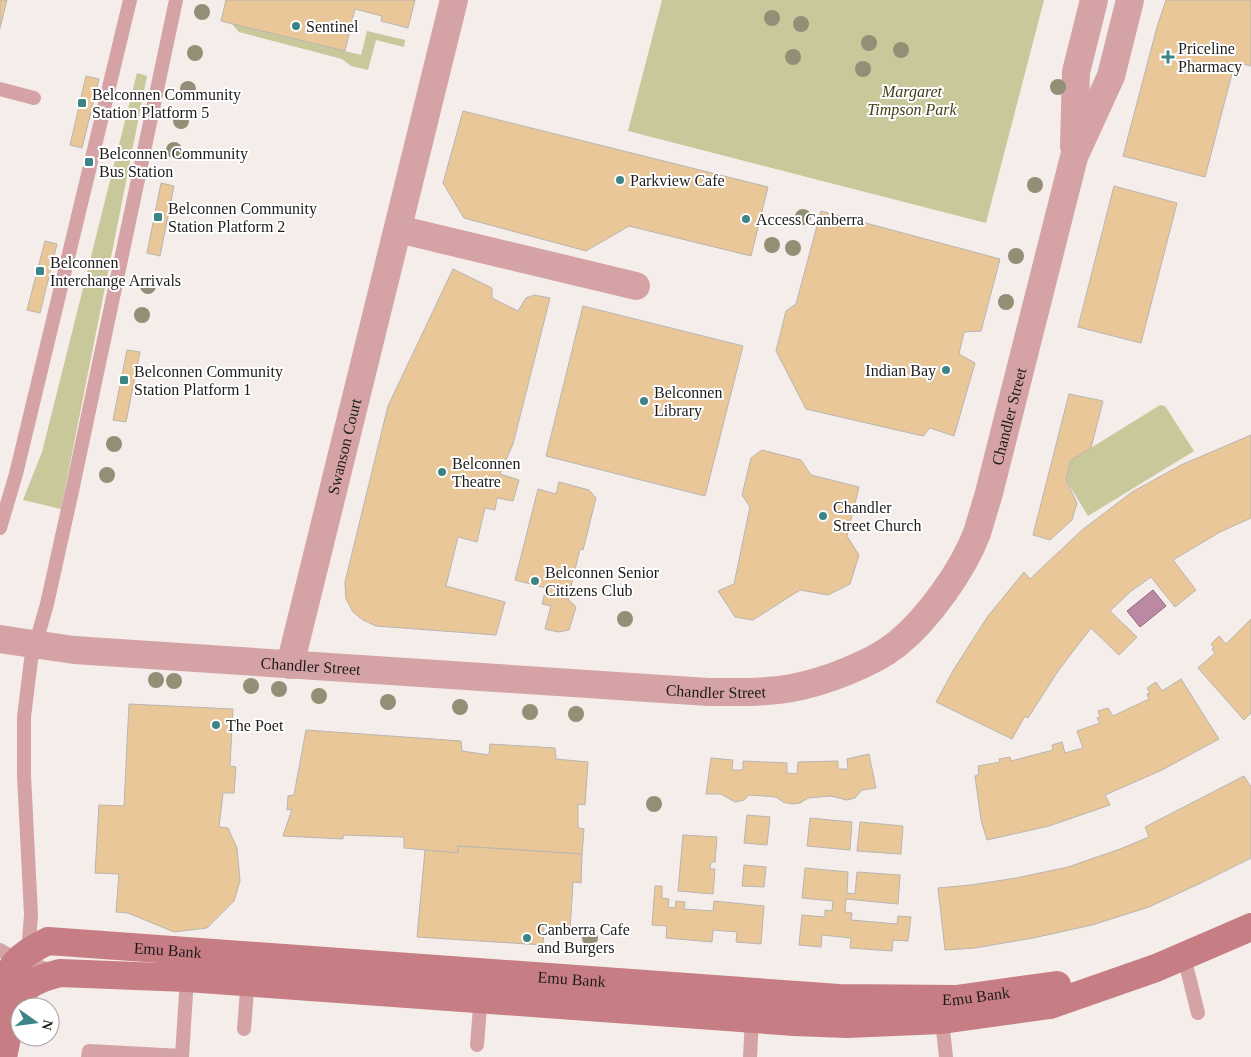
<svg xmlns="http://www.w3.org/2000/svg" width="1251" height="1057" font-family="Georgia,serif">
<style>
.green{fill:#c9c89b}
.water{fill:#bc89a5;stroke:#8d687c}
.building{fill:#e9c798;stroke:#b9b5b0}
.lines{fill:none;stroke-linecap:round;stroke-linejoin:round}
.lane{stroke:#d5a3a6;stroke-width:14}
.street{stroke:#d5a3a6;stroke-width:28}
.secondary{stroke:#c67d83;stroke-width:28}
.tree{fill:#938e75}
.poi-dot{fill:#3c8586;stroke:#fff;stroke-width:2}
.labels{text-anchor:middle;stroke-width:4;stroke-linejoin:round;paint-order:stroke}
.poi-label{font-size:16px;fill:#1e1c1b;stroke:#fff;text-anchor:start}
.park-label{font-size:16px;font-style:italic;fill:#434016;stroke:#fff}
.street-label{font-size:16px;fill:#1e1c1b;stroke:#fff}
</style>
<rect width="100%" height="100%" fill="#f4edea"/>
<g class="green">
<polygon points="662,0 1044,0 986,223 628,131"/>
<polygon points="231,23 361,55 367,31 405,40 404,47 376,40 368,70 351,66 342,59 239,32"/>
<polygon points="137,73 147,76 61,509 23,500 42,452"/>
<polygon points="1160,405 1165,406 1194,451 1088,516 1066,480 1070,461"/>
</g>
<polygon class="water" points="1153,590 1166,606 1140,627 1127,611"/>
<g class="building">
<polygon points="0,0 7,0 0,28"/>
<polygon points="226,0 415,0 408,28 381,21 382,16 355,9 345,51 221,21"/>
<polygon points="1166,0 1251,0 1251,66 1235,62 1205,177 1123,156 1157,27"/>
<polygon points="86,76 99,79 82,148 70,145"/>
<polygon points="463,111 768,187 751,256 629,226 586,251 464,218 443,183"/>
<polygon points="161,183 174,186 160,256 147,253"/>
<polygon points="1114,186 1177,203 1141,343 1078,327"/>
<polygon points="821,211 1000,259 981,331 964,332 959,354 975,363 954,436 930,428 923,436 806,409 776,351 786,311 796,304"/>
<polygon points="45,241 57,244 40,313 27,310"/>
<polygon points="453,269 492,288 492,298 518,311 526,298 534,295 550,298 513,444 500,474 519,480 513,501 497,498 495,510 485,508 477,542 458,537 446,586 505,602 496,635 376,626 363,620 353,612 346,599 345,582 388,406"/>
<polygon points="583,306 743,346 705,496 546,456"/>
<polygon points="127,350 140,352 126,422 113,420"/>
<polygon points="1069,394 1103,401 1091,448 1070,461 1066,480 1077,503 1072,520 1050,540 1033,535"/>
<polygon points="1251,435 1251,518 1220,532 1173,560 1196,590 1175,607 1151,577 1130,592 1110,611 1137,637 1119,655 1091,628 1058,671 1028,718 1025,716 1012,739 936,702 954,669 988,616 1024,572 1030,579 1082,530 1132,492 1181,465"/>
<polygon points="762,450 801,460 811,475 859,487 847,536 859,555 850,584 828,595 800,590 753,620 735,617 718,591 734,584 750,507 742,495 751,458"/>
<polygon points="559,482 589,490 596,498 583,550 580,549 568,599 576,607 569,630 558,632 545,629 551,606 542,604 546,588 515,580 538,489 556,494"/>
<polygon points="1251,619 1251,713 1244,720 1198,668 1215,653 1212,649 1214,648 1211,644 1219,636 1226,644"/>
<polygon points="1181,679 1219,739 1162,770 1105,795 1110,805 1049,826 987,840 981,820 975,776 979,774 978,766 1000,762 999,759 1010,757 1011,761 1053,750 1052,745 1062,742 1065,753 1083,748 1077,731 1100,723 1097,718 1100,717 1098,711 1108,708 1113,716 1149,699 1147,694 1150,693 1147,688 1156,682 1162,691"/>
<polygon points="129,704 233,709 230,766 236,767 234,793 223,793 219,827 228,828 237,848 240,881 234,901 207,928 174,932 128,913 116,912 119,874 95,873 99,805 124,806"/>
<polygon points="306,730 461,741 462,751 489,755 490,744 555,748 556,759 588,762 585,805 578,804 578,828 584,829 582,854 458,846 458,853 404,848 404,837 343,835 343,839 283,836 292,809 287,810 288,796 294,795"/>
<polygon points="869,754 876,788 862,790 855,798 847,800 831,796 808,798 800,803 792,804 783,802 776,797 749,795 744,800 735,802 721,794 706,794 711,758 733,760 732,770 743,770 743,761 787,763 787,773 797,774 798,762 838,761 838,769 848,769 847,759"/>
<polygon points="1244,776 1251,787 1251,858 1203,882 1149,907 1092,925 1033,938 975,948 945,950 938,888 971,885 1016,878 1068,867 1120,849 1149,837 1145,827"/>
<polygon points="747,815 770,817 767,845 744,843"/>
<polygon points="810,818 852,822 850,850 807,846"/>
<polygon points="860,822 903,826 901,854 857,851"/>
<polygon points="683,835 717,837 715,862 711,862 710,869 715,869 713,894 678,891"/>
<polygon points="458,846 582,854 581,883 573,882 570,930 544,928 543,945 417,937 425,850 458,853"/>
<polygon points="744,865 766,867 764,887 742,886"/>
<polygon points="805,868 848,872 847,893 855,894 857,872 900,875 898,904 846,899 845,912 852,913 851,920 897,924 898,916 911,917 908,941 893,940 892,951 850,948 851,938 822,935 821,947 799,945 802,915 825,917 825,910 832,911 833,901 802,898"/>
<polygon points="655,886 662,886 662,898 669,899 668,907 675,908 676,901 685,902 684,909 713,911 714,901 764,906 761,944 736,942 737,932 713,930 712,942 666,938 667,926 652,925"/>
</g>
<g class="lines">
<g class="lane">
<polyline points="0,89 34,98"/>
<polyline points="0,528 16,474 130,0"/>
<polyline points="0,950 17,960 53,971"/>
<polyline points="28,953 31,915 24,775 24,717 31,660 47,604 72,491 176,0"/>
<polyline points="1184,957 1198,1013"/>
<polyline points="942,1020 946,1057"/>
<polyline points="244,1029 248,978"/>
<polyline points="477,1045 481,995"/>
<polyline points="88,1057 89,1051 182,1056 187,978"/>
<polyline points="750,1057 752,1019"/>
</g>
<g class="street">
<polyline points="1074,146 1076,72 1094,0"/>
<polyline points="398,229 636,286"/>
<path id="s1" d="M0 639 74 650 708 692C736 692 764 693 792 688 824 682 872 664 897 644 928 619 963 570 977 533 981 520 985 506 989 493L1074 157 1111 76 1130 0"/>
<path id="s2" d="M290 665 454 0"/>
</g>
<g class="secondary">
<path id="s3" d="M0 999C9 965 17 956 48 941L839 998 956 999 1057 985"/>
<path d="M3 1057C8 1036 11 1001 27 987 36 979 49 976 60 973L187 978 794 1022 847 1024 942 1020 1050 1005 1156 968 1251 927"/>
</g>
</g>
<g class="tree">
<circle cx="202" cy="12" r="8"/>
<circle cx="772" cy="18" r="8"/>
<circle cx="801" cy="24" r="8"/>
<circle cx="869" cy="43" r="8"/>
<circle cx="901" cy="50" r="8"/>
<circle cx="195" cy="53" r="8"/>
<circle cx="793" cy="57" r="8"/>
<circle cx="863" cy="69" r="8"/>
<circle cx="1058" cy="87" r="8"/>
<circle cx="188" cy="89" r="8"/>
<circle cx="181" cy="121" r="8"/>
<circle cx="174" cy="150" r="8"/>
<circle cx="1035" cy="185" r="8"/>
<circle cx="803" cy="217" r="8"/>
<circle cx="772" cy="245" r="8"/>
<circle cx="793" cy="248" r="8"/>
<circle cx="1016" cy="256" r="8"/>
<circle cx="148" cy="286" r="8"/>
<circle cx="1006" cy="302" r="8"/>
<circle cx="142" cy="315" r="8"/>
<circle cx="114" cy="444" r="8"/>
<circle cx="107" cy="475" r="8"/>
<circle cx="625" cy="619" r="8"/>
<circle cx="156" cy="680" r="8"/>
<circle cx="174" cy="681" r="8"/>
<circle cx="251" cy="686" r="8"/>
<circle cx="279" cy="689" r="8"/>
<circle cx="319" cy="696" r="8"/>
<circle cx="388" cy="702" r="8"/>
<circle cx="460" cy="707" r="8"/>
<circle cx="530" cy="712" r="8"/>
<circle cx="576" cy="714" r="8"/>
<circle cx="654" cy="804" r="8"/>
<circle cx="590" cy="938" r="8"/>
</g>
<g class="poi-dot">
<circle cx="296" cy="26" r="5"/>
<path d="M1165.5 49.5h5v5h5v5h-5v5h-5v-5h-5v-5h5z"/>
<rect x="77" y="98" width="10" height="10" rx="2.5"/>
<rect x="84" y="157" width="10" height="10" rx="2.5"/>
<circle cx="620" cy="180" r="5"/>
<rect x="153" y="212" width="10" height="10" rx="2.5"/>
<circle cx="746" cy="219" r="5"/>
<rect x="35" y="266" width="10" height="10" rx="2.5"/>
<circle cx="946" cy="370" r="5"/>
<rect x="119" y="375" width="10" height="10" rx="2.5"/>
<circle cx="644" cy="401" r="5"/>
<circle cx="442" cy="472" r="5"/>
<circle cx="823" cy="516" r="5"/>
<circle cx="535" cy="581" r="5"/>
<circle cx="216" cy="725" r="5"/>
<circle cx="527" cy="938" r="5"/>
</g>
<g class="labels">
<g class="poi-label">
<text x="306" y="32">Sentinel</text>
<text x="1178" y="54">Priceline<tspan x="1178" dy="18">Pharmacy</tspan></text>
<text x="92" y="100">Belconnen Community<tspan x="92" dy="18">Station Platform 5</tspan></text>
<text x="99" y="159">Belconnen Community<tspan x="99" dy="18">Bus Station</tspan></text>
<text x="630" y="186">Parkview Cafe</text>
<text x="168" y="214">Belconnen Community<tspan x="168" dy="18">Station Platform 2</tspan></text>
<text x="756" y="225">Access Canberra</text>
<text x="50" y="268">Belconnen<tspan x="50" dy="18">Interchange Arrivals</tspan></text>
<text x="936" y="376" text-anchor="end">Indian Bay</text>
<text x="134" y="377">Belconnen Community<tspan x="134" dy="18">Station Platform 1</tspan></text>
<text x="654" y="398">Belconnen<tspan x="654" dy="18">Library</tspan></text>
<text x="452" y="469">Belconnen<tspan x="452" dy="18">Theatre</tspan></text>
<text x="833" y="513">Chandler<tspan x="833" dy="18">Street Church</tspan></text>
<text x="545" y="578">Belconnen Senior<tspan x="545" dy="18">Citizens Club</tspan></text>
<text x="226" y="731">The Poet</text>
<text x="537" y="935">Canberra Cafe<tspan x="537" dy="18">and Burgers</tspan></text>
</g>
<g class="park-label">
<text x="912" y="97">Margaret<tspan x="912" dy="18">Timpson Park</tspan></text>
</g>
<g class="street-label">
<text dy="6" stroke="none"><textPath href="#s1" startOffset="1168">Chandler Street</textPath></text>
<text dy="6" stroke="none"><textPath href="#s2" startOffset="225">Swanson Court</textPath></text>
<text dy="6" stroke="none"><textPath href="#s1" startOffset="312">Chandler Street</textPath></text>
<text dy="6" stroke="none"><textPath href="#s1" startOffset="718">Chandler Street</textPath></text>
<text dy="6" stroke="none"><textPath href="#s3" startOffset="199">Emu Bank</textPath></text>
<text dy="6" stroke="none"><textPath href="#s3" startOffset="604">Emu Bank</textPath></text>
<text dy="6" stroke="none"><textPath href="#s3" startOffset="1009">Emu Bank</textPath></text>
</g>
</g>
<g transform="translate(35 1022) rotate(104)"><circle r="24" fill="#ffffff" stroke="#a5a4a4"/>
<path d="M0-4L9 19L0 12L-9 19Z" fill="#3c8586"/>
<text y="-8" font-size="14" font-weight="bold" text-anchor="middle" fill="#1e1c1b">N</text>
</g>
</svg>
